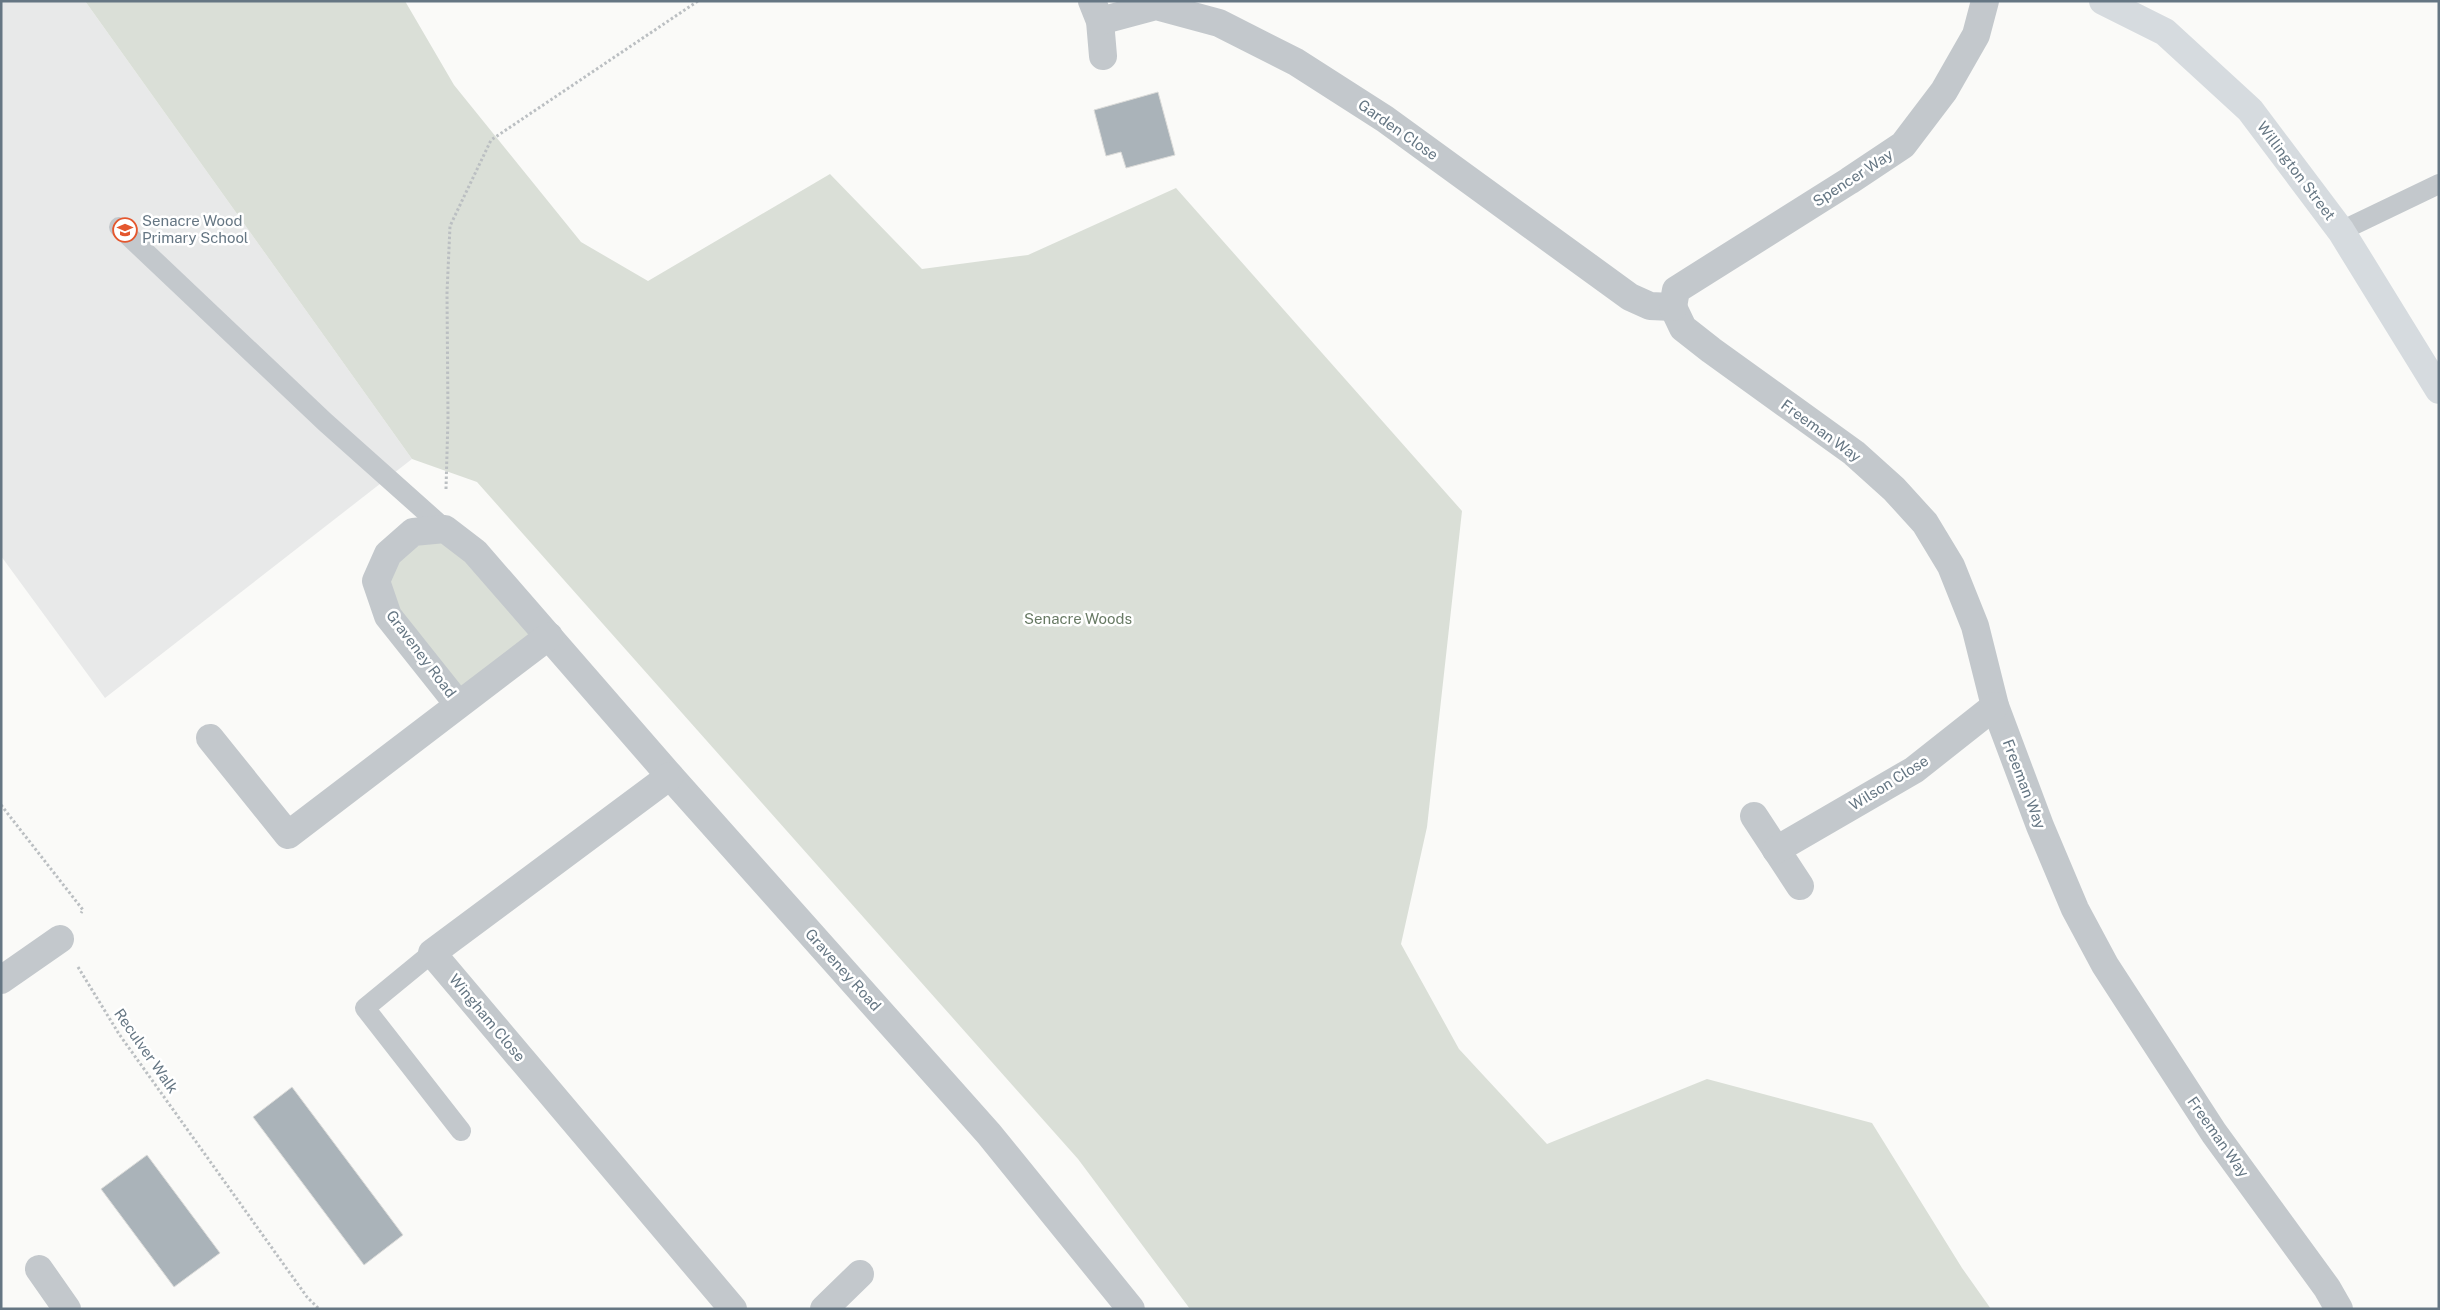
<svg xmlns="http://www.w3.org/2000/svg" width="2440" height="1310" font-family="'Public Sans',sans-serif">
<style>
.built{fill:#e8e9e9}
.green{fill:#dadfd7}
.building{fill:#aab3b9;stroke:#dcdcda}
.lines{fill:none;stroke-linecap:round;stroke-linejoin:round}
.path{stroke:#bbbfc2;stroke-width:3;stroke-dasharray:2.5 2.5;stroke-linecap:butt}
.lane{stroke:#c3c8cc;stroke-width:20}
.street{stroke:#c3c8cc;stroke-width:28}
.secondary{stroke:#d6dbdf;stroke-width:28}
.labels{text-anchor:middle;stroke-width:5;stroke-linejoin:round;paint-order:stroke}
.street-label{font-size:15px;fill:#657683;stroke:#fff}
.poi-label{font-size:15px;fill:#657683;stroke:#fff;text-anchor:start}
.park-label{font-size:15px;fill:#687a64;stroke:#fff}
</style>
<rect width="100%" height="100%" fill="#fafaf8"/>
<polygon class="built" points="1,1 85,1 412,459 105,698 1,556"/>
<g class="green">
<polygon points="85,1 405,1 454,85 581,242 648,281 830,174 922,269 1028,255 1176,188 1462,511 1427,827 1401,944 1459,1049 1547,1144 1707,1079 1872,1123 1962,1268 1991,1309 1190,1309 1078,1159 477,482 412,459"/>
<polygon points="445,529 549,636 458,704 388,616 388,554"/>
</g>
<g class="building">
<polygon points="1158,92 1175,155 1126,168 1121,152 1106,156 1094,110"/>
<polygon points="292,1087 403,1235 364,1265 253,1117"/>
<polygon points="147,1155 220,1253 174,1287 101,1189"/>
</g>
<g class="lines">
<g class="path">
<polyline points="446,489 448,418 447,293 450,226 491,140 698,1"/>
<polyline points="1,805 83,910 81,913"/>
<polyline points="78,967 119,1034 307,1297 319,1309"/>
</g>
<g class="lane">
<polyline points="119,227 325,422 445,529"/>
<polyline points="2341,231 2439,184"/>
<polyline points="432,953 365,1008 461,1131"/>
</g>
<g class="street">
<polyline points="1092,1 1100,21 1103,56"/>
<polyline points="1100,21 1156,6 1219,23 1296,62 1385,119 1630,297 1650,306 1673,307"/>
<polyline points="1673,307 1683,328 1711,350 1854,453 1894,489 1925,523 1951,566 1975,626 1995,706 2040,826 2075,909 2105,965 2214,1133 2327,1288 2339,1309"/>
<polyline points="1673,307 1676,290 1849,181 1903,145 1944,91 1976,35 1985,1"/>
<polyline points="458,704 388,616 376,581 388,554 413,532 445,529 475,552 670,776 989,1134 1131,1309"/>
<polyline points="210,738 288,835 549,636"/>
<polyline points="670,776 432,953 733,1309"/>
<polyline points="1754,816 1800,886"/>
<polyline points="1776,850 1914,770 1995,706"/>
<polyline points="1,980 60,939"/>
<polyline points="39,1269 67,1309"/>
<polyline points="824,1309 860,1274"/>
</g>
<polyline class="secondary" points="2103,1 2165,32 2250,110 2341,231 2439,390"/>
</g>
<defs>
<g id="school-ring" transform="scale(1.25)"><circle r="9.5" fill="#fff" stroke="#e4572e" stroke-width="1.5"/><path d="M0-5L7-2L0 1L-7-2ZM-4 1L0 2.5L4 1V4Q0 6-4 4Z" fill="#e4572e"/></g>
</defs>
<g fill-rule="evenodd">
<use href="#school-ring" x="125" y="230"/>
</g>
<g class="labels">
<g class="street-label">
<text transform="translate(1398 130) rotate(35)" y="5">Garden Close</text>
<text transform="translate(2296 171) rotate(53)" y="5">Willington Street</text>
<text transform="translate(1853 178) rotate(-33)" y="5">Spencer Way</text>
<text transform="translate(1821 431) rotate(36)" y="5">Freeman Way</text>
<text transform="translate(421 654) rotate(53)" y="5">Graveney Road</text>
<text transform="translate(1889 783) rotate(-32)" y="5">Wilson Close</text>
<text transform="translate(2024 784) rotate(69)" y="5">Freeman Way</text>
<text transform="translate(843 970) rotate(48)" y="5">Graveney Road</text>
<text transform="translate(487 1018) rotate(50)" y="5">Wingham Close</text>
<text transform="translate(146 1051) rotate(55)" y="5">Reculver Walk</text>
<text transform="translate(2218 1137) rotate(55)" y="5">Freeman Way</text>
</g>
<g class="poi-label">
<text x="142" y="226">Senacre Wood<tspan x="142" dy="17">Primary School</tspan></text>
</g>
<g class="park-label">
<text x="1078" y="624">Senacre Woods</text>
</g>
</g>
<rect width="2440" height="1310" fill="none" stroke="#657683" stroke-width="5"/>
</svg>
